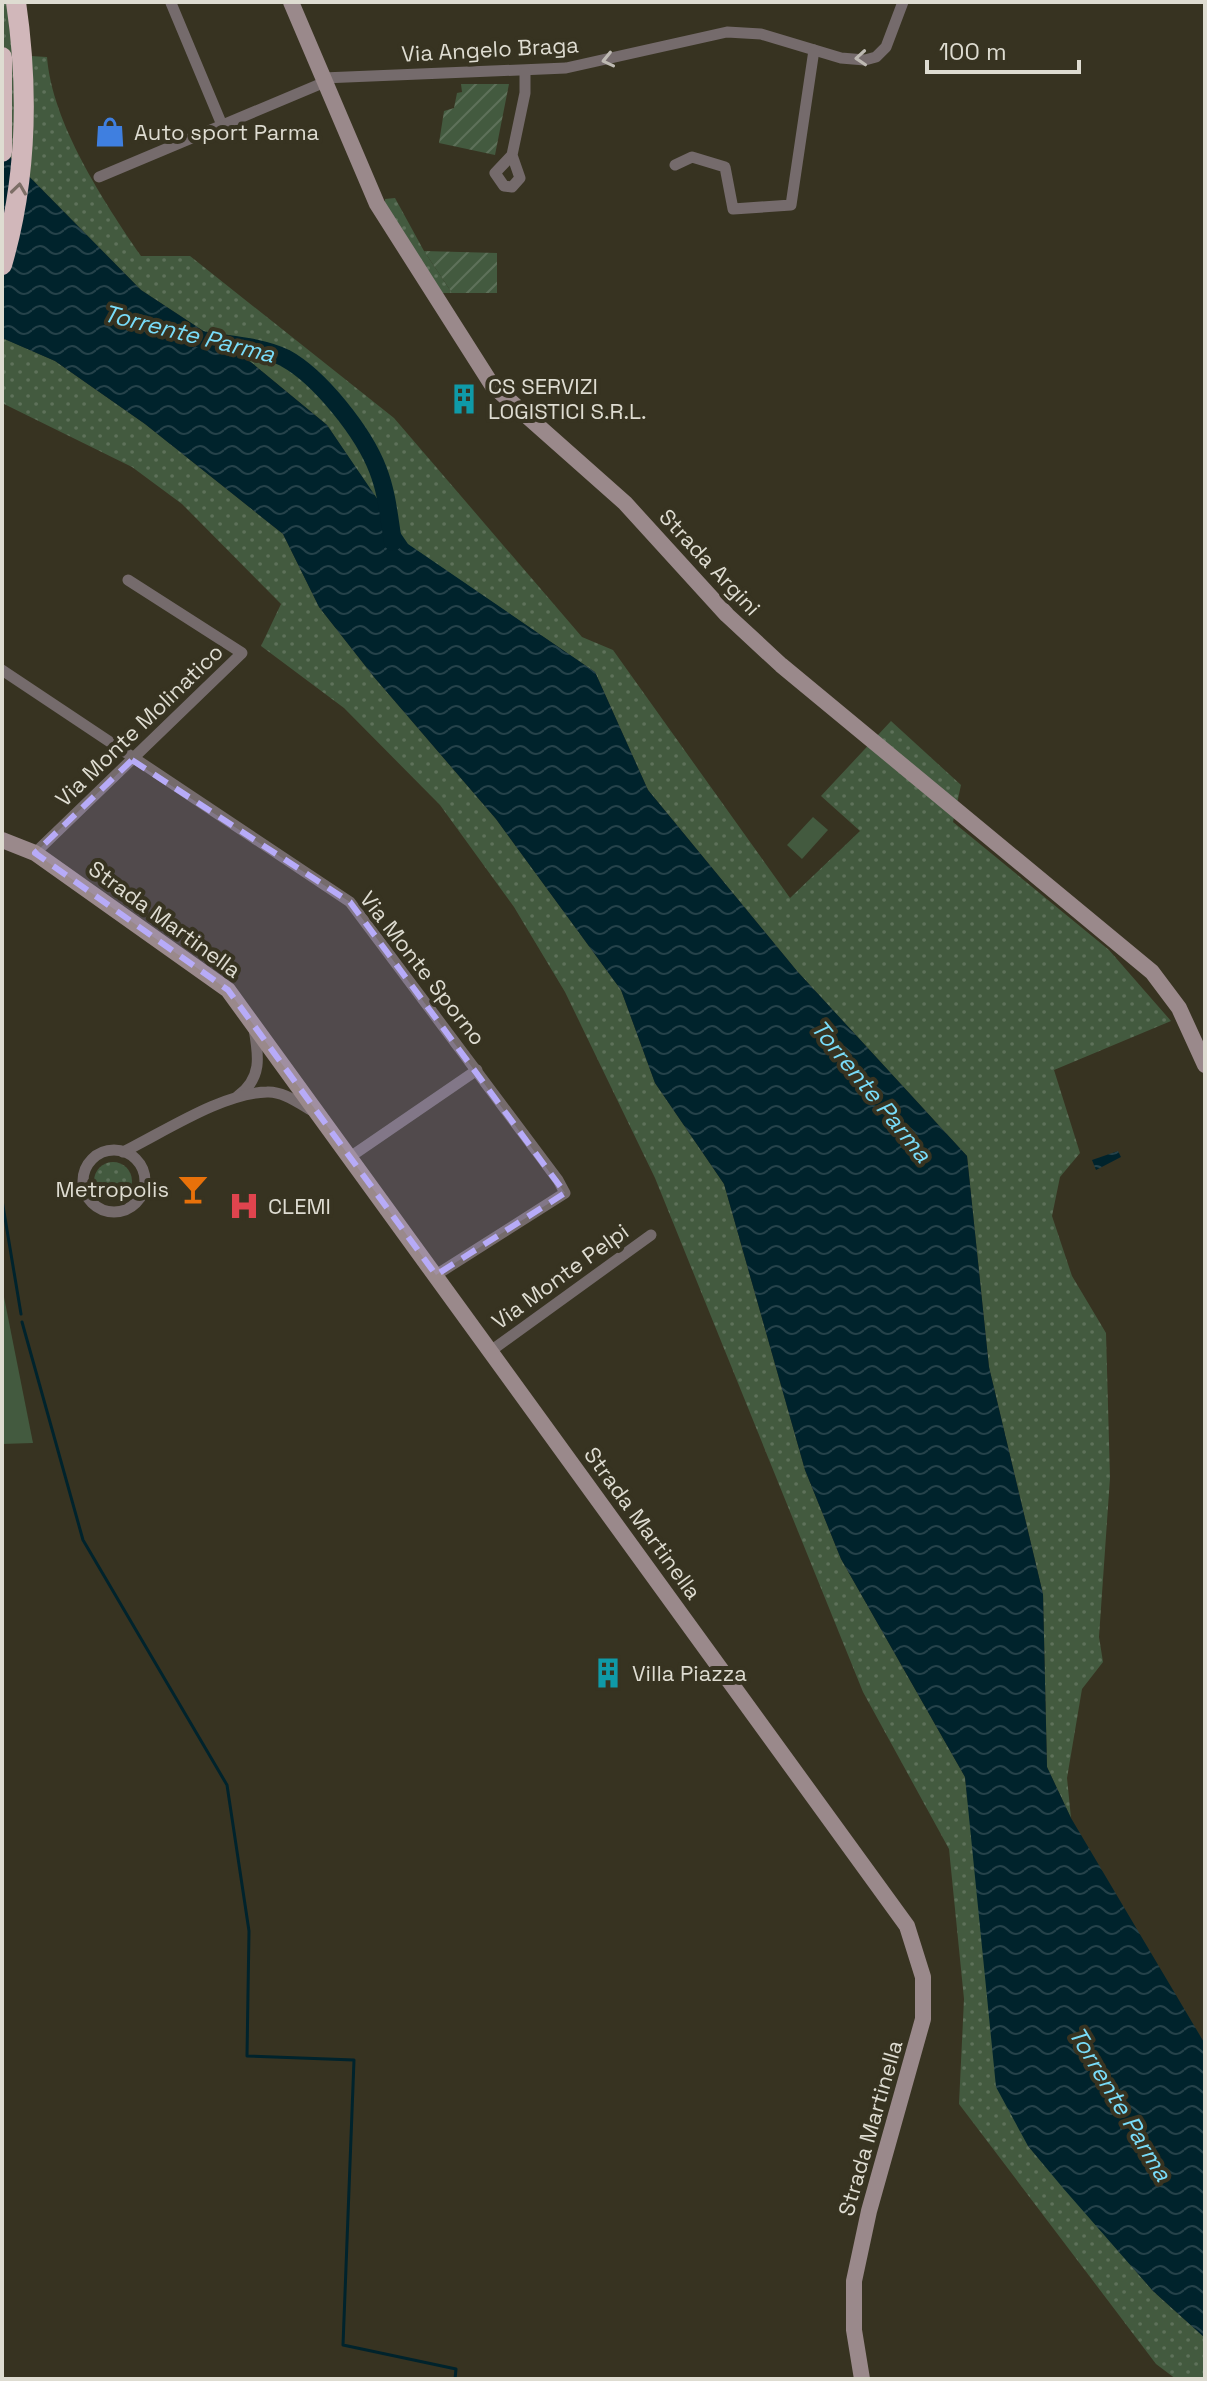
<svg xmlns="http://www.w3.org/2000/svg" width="1207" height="2381" font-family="'Space Grotesk',sans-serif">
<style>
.grass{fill:url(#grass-dots)}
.park{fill:#435a3f}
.garden{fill:url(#garden-furrows)}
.water{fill:url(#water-waves)}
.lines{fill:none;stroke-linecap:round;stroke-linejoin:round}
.stream{stroke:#00232c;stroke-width:3}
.river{stroke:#00232c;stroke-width:18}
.street{stroke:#756b6c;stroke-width:11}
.secondary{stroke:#9a898b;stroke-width:16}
.highway{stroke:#d1b7ba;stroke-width:20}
.oneway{stroke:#bebab3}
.oneway2{stroke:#7c6e66}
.marked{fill:#b7abf8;fill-opacity:0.2;stroke:#b7abf8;stroke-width:6;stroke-dasharray:16 10;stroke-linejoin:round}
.labels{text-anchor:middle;stroke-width:8;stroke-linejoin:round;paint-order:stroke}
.street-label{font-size:22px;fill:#dedcd1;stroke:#373321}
.poi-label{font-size:22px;fill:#dedcd1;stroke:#373321;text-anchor:start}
.water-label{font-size:24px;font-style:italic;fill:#79dcf9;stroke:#373321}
</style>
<defs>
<pattern id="grass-dots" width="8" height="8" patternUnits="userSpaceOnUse" patternTransform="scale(2)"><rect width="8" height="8" fill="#435a3f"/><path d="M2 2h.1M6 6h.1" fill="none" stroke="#5e715a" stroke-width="1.8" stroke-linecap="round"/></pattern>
<pattern id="garden-furrows" width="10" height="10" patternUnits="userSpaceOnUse" patternTransform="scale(2)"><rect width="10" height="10" fill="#435a3f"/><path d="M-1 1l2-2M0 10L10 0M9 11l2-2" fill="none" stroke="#5e715a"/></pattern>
<pattern id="water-waves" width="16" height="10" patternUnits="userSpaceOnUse" patternTransform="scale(2)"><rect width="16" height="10" fill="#00232c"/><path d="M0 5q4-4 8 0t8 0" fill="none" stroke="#25424a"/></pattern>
</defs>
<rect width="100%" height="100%" fill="#373321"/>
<g class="grass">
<path d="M2 2H24L30 56 47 57C52 123 104 202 141 256H190L394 418 582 637 613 650 790 898 860 831 821 796 891 721 961 785 953 822 1109 950 1171 1021 1054 1070 1080 1153 1060 1177 1052 1216 1072 1276 1106 1333 1110 1478 1099 1637 1103 1662 1082 1689 1067 1778 1071 1818 1047 1767 1043 1594 989 1367 967 1156 797 971 648 790 595 672 407 544 327 425 252 363 141 290 2 149Z"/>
<polygon points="395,198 424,251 452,293 439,293 385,205 385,199"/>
<polygon points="5,339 55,361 145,424 283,534 319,607 374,677 496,819 621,990 655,1083 724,1184 805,1470 841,1559 965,1777 989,1989 1028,2146 1153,2291 1205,2338 1205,2379 1176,2379 1156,2364 959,2104 964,1999 949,1849 863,1692 655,1178 565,992 514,907 440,805 344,708 261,646 281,604 182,504 132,467 2,403 2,343"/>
<circle cx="113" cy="1181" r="19"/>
</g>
<g class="park">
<polygon points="813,817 828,830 802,859 787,845"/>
<polygon points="2,1287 33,1443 2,1444"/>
</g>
<g class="garden">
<polygon points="461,84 509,84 495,155 439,143 444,111 454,108 457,93 462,92"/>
<polygon points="424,251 497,253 497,293 452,293"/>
</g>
<g class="water">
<polygon points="2,149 141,290 252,363 327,425 408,544 595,672 648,790 797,971 967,1156 989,1367 1043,1594 1047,1767 1071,1818 1205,2044 1205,2338 1153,2291 1063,2188 1028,2146 996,2087 965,1777 841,1559 805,1470 724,1184 655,1083 621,990 496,819 374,677 319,607 283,534 145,424 55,361 2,338"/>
<polygon points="1118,1151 1121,1157 1096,1170 1092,1160"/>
</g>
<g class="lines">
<g class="stream">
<polyline points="2,1200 21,1314"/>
<polyline points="22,1322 83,1540 227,1785 249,1931 247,2056 354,2060 343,2345 456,2369 455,2379"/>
</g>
<path class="river" d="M202 340C228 345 261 346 285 358 320 377 364 433 378 470 387 493 389 517 393 542"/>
<g class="street">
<polyline points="171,3 222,125"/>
<polyline points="323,78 566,68 727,32 761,34 841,58 865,60 876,57 886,47 903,2"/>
<polyline points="512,155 495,173 504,186 512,187 520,178 512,155 525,93 525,72"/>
<polyline points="675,165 692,157 725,167 733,209 791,205 814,50"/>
<polyline points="99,177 325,82"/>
<polyline points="2,670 350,902 558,1180 565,1193 436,1275"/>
<polyline points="35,853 242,653 128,580"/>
<path d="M238 1096C262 1078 259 1057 254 1029"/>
<circle cx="114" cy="1181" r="31"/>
<path d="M123 1152C164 1132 222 1093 267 1092 283 1091 300 1104 313 1111"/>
<polyline points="350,1157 477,1070"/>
<polyline points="492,1350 651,1235"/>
</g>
<g class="secondary">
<polyline points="291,2 377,204 492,385 625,503 727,615 781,665 1152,972 1179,1008 1205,1065"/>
<polyline points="2,840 35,853 228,990 907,1926 923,1977 923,2019 869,2211 854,2281 854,2330 862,2379"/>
</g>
<g class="highway">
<polyline points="2,57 2,152"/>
<path d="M2 265C27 179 29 91 16 2"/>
</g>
</g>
<defs><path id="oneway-chevron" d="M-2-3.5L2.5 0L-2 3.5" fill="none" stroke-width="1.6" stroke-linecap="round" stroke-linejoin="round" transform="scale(2)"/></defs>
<g class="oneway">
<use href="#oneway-chevron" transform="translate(861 58) rotate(176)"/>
<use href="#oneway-chevron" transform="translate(608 60) rotate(167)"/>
</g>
<use class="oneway2" href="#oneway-chevron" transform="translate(19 189) rotate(-82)"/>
<path class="marked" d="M132 760 350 902 565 1193 436 1275 228 990 35 853Z"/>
<defs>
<g id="shop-bare" transform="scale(2.4)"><path d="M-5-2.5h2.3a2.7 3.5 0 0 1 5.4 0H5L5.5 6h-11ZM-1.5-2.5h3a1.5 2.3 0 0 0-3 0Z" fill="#3f7fe0" stroke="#373321" stroke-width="2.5" paint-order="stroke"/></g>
<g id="building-bare" transform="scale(2.4)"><path d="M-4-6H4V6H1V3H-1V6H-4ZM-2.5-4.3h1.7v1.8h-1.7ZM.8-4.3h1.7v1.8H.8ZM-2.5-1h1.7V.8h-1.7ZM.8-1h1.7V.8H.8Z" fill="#0f9aa8" stroke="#373321" stroke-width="2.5" paint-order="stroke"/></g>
<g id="bar-bare" transform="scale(2.4)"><path d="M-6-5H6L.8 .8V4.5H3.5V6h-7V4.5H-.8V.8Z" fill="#e8710a" stroke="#373321" stroke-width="2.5" paint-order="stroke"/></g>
<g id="hospital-bare" transform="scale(2.4)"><path d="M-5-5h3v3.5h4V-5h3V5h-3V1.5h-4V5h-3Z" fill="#e0444e" stroke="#373321" stroke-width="2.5" paint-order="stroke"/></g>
</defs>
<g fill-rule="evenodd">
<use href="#shop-bare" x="110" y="132"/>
<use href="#building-bare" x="464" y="399"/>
<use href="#bar-bare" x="193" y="1189"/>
<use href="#hospital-bare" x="244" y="1206"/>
<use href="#building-bare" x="608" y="1673"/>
</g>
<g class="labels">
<g class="street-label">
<text transform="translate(490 49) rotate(-3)" y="8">Via Angelo Braga</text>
<text transform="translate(710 562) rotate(47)" y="8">Strada Argini</text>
<text transform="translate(139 725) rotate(-44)" y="8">Via Monte Molinatico</text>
<text transform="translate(165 919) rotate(36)" y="8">Strada Martinella</text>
<text transform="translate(423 968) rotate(52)" y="8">Via Monte Sporno</text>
<text transform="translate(560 1276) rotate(-36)" y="8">Via Monte Pelpi</text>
<text transform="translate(643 1523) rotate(54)" y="8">Strada Martinella</text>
<text transform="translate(870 2128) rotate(-74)" y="8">Strada Martinella</text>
</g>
<g class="poi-label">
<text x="134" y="140">Auto sport Parma</text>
<text x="488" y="394">CS SERVIZI<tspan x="488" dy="25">LOGISTICI S.R.L.</tspan></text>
<text x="169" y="1197" text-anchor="end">Metropolis</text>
<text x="268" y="1214">CLEMI</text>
<text x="632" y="1681">Villa Piazza</text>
</g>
<g class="water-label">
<text transform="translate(189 334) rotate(14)" y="8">Torrente Parma</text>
<text transform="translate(871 1091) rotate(51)" y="8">Torrente Parma</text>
<text transform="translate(1120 2104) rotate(59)" y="8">Torrente Parma</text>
</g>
</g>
<rect width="1207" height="2381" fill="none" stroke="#dedcd1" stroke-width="8"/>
<path d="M927 60v12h152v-12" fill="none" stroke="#dedcd1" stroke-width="4"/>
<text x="939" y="60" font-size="24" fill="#dedcd1" stroke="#373321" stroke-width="6" paint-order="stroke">100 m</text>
</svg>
